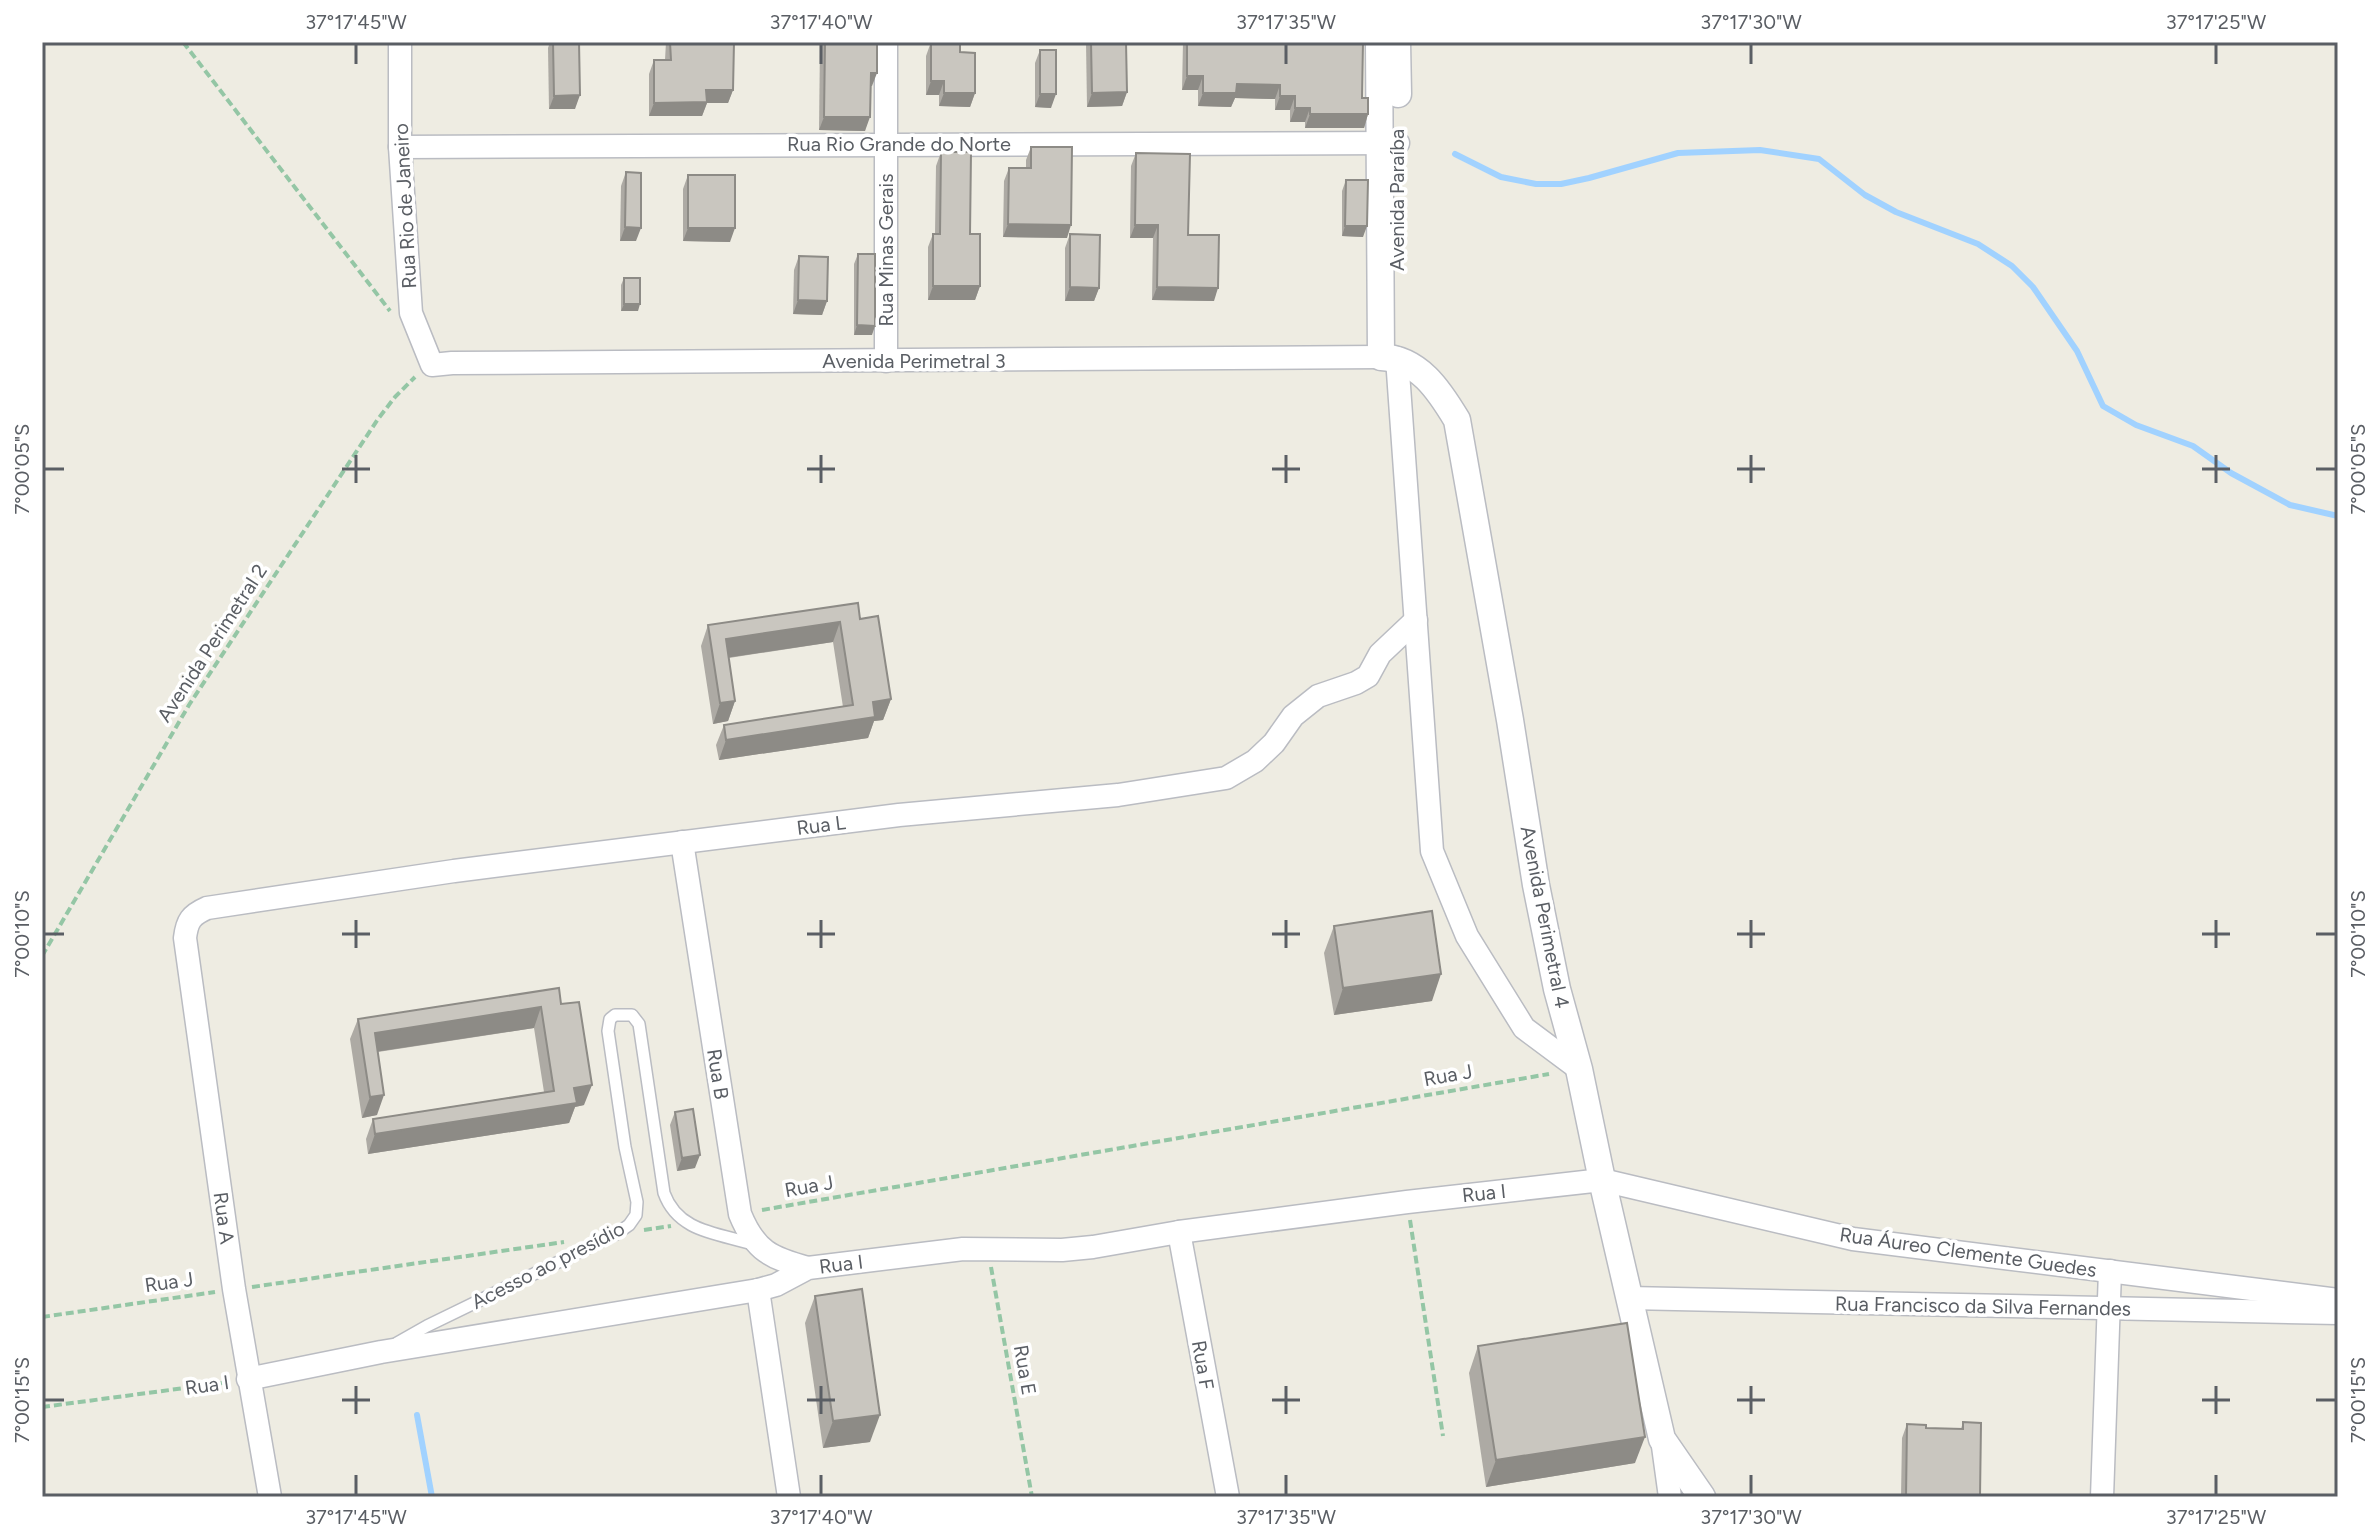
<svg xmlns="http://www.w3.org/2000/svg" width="2380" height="1539" font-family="Figtree,sans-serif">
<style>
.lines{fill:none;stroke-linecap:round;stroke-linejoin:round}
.stream{stroke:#a1d2ff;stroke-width:6}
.service-casing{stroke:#babcc2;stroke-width:14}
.minor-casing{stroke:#babcc2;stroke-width:25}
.tertiary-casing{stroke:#babcc2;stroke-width:29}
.path{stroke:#94c6a5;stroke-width:4;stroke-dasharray:8 4;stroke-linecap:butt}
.service{stroke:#fff;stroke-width:11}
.minor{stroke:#fff;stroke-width:22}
.tertiary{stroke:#fff;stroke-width:26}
.wall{fill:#adaaa4}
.shaded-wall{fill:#8d8b86}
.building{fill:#c9c6bf;stroke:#8d8b86;stroke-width:2}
.ticks{fill:none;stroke:#5a5e64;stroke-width:3}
.labels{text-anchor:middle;stroke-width:7;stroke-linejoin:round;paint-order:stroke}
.street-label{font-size:20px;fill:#5a5e64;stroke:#fff}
.neatline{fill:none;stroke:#5a5e64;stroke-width:3}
.ticks-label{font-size:20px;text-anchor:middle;fill:#5a5e64}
</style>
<rect width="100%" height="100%" fill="#eeece2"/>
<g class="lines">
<g class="stream">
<polyline points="1455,154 1501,177 1536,184 1561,184 1589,178 1678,153 1760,150 1819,159 1865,195 1896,212 1978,244 2012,266 2033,287 2077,351 2103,406 2136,425 2193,446 2231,473 2290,505 2338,516"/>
<polyline points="417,1415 432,1497"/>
</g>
<g class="service-casing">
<path id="service" d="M397 1343 427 1326 616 1234 629 1225 636 1215 637 1202 625 1147 608 1031 610 1019 615 1015H632L639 1024 664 1193C678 1232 717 1233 753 1244"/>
</g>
<g class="minor-casing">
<g id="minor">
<polyline points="400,42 400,147 411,313 432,365 452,363 1381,357"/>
<polyline points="400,147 1398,143"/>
<polyline points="1397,358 1432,851 1467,936 1524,1028 1579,1069"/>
<polyline points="886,361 886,42"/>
<path d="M682 842 740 1214C755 1251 771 1258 808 1268"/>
<polyline points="1179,1232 1228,1497"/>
<polyline points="758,1290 789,1497"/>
<polyline points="1629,1298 2338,1313"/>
<polyline points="248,1379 381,1352 758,1290 776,1285 808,1268 963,1249 1062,1250 1093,1247 1179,1232 1407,1202 1602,1180 1853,1239 2338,1300"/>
<polyline points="1662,1439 1670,1497"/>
<path d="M270 1497 234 1289 185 938C187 921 191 915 207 908L454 871 899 815 1118 795 1226 778 1255 761 1274 743 1293 716 1318 696 1356 683 1368 676 1380 654 1416 620"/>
<polyline points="2102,1497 2110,1271"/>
</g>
</g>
<g class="tertiary-casing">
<g id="tertiary">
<path d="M1379 42 1381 357C1419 359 1439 390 1457 420L1510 720 1536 885 1557 989 1579 1069 1602 1180 1662 1439 1702 1497"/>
<polyline points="1397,42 1398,94"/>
</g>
</g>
<g class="path">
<polyline points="183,42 390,311"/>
<polyline points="42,956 189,705 378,419 395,397 415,377"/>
<polyline points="762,1210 1549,1074"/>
<polyline points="1410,1220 1443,1436"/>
<polyline points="644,1230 671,1226"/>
<polyline points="991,1267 1032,1497"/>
<polyline points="252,1287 564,1242"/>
<polyline points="42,1317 215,1292"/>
<polyline points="42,1407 230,1382"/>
</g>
<use href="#service" class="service"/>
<use href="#minor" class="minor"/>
<use href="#tertiary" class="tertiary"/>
</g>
<g class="wall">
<polygon points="550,42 579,42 575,109 549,109 548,48"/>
<polygon points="666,42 734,42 733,90 728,103 707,103 702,116 649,116 649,74 654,60 665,60"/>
<polygon points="820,42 877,42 865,131 819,130"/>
<polygon points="931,42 960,52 975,93 970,107 939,106 939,95 926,95 926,56"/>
<polygon points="1086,42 1126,42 1127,92 1122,106 1087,107"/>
<polygon points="1183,42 1363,42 1362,98 1368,114 1364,128 1305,128 1305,122 1290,122 1290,110 1275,110 1275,99 1235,98 1231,107 1198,106 1198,90 1182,90"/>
<polygon points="1040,50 1051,108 1035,107 1035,63"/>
<polygon points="1031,147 1067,238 1003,237 1004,181 1009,168 1026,168 1026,160"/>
<polygon points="941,152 970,234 980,286 975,300 928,300 928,247 933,234 935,234 936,166"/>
<polygon points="1136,153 1188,235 1214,301 1152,300 1153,238 1130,238 1131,166"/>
<polygon points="626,172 636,241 620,241 621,186"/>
<polygon points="688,175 730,242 683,241 683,189"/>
<polygon points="1346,180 1363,237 1342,236 1342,191"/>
<polygon points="1070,234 1099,288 1094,301 1065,301 1065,248"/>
<polygon points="858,254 872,335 854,335 854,264"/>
<polygon points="799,256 827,301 822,315 793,314 794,270"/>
<polygon points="624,278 638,311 621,311 621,285"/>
<polygon points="860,619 891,699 883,720 874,721 868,738 719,760 716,745 724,725 843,707 833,642 729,658 735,701 728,721 713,724 701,646 708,625"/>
<polygon points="1334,926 1432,1001 1334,1015 1324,953"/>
<polygon points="561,1004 584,1105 575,1107 569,1123 368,1154 366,1139 373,1119 544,1092 534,1028 378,1052 377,1115 362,1118 350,1039 358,1019"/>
<polygon points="675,1112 695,1168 677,1171 670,1125"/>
<polygon points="815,1296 870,1442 823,1448 805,1323"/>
<polygon points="1478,1346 1635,1463 1486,1487 1469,1373"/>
<polygon points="1963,1422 1980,1497 1901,1497 1902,1438 1907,1424 1926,1428 1961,1429"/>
</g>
<g class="shaded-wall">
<polygon points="871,73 877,73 872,86 866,86"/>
<polygon points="1187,76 1203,76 1198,90 1182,90"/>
<polygon points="931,81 944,81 939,95 926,95"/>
<polygon points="1237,84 1280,85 1275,99 1235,98 1231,107 1198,106 1203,93"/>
<polygon points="706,90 733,90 728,103 707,103 702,116 649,116 654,103"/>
<polygon points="1127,92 1122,106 1087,107 1092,93"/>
<polygon points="944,93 975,93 970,107 939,106"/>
<polygon points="1040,94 1056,94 1051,108 1035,107"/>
<polygon points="580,95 575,109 549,109 554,96"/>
<polygon points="1280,96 1295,96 1290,110 1275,110"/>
<polygon points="1295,108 1310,108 1305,122 1290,122"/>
<polygon points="1310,114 1368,114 1364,128 1305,128"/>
<polygon points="824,117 870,117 865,131 819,130"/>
<polygon points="1008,224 1071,225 1067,238 1003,237"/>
<polygon points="1135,225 1158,225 1153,238 1130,238"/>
<polygon points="1345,226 1367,226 1363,237 1342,236"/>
<polygon points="625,227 641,228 636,241 620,241"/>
<polygon points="688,228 735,228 730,242 683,241"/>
<polygon points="933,286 980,286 975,300 928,300"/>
<polygon points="1070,287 1099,288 1094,301 1065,301"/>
<polygon points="1157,287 1218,288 1214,301 1152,300"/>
<polygon points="798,300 827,301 822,315 793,314"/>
<polygon points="624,304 640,304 638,311 621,311"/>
<polygon points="857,325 875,326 872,335 854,335"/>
<polygon points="840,622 833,642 718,659 726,639"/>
<polygon points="891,699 883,720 874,721 868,738 719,760 726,740 873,702"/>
<polygon points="735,701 728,721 713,724 720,703"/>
<polygon points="1441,974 1432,1001 1334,1015 1343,988"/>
<polygon points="541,1007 534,1028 368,1053 375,1033"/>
<polygon points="592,1085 584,1105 575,1107 569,1123 368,1154 375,1134 574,1088"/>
<polygon points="384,1095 377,1115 362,1118 370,1097"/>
<polygon points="700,1155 695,1168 677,1171 682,1158"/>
<polygon points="880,1415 870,1442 823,1448 833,1421"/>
<polygon points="1645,1437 1635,1463 1486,1487 1496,1460"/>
</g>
<g class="building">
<polygon points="553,42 579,42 580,95 554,96"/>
<polygon points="670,42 734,42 733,90 706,90 707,102 654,103 654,60 671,60"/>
<polygon points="825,42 877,42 877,73 871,73 870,117 824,117"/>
<polygon points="931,42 960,43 960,52 975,53 975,93 944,93 944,81 931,81"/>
<polygon points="1091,42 1126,42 1127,92 1092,93"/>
<polygon points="1187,42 1363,42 1362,98 1368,98 1368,114 1310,114 1310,108 1295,108 1295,96 1280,96 1280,85 1237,84 1236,93 1203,93 1203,76 1187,76"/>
<rect x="1040" y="50" width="16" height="44"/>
<polygon points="1031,147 1072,147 1071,225 1008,224 1009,168 1031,168"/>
<polygon points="941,152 971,152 970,234 980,234 980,286 933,286 933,234 940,234"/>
<polygon points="1136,153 1190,154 1188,235 1219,235 1218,288 1157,287 1158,225 1135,225"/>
<polygon points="626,172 641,173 641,228 625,227"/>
<rect x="688" y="175" width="47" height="53"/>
<polygon points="1346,180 1368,180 1367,226 1345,226"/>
<polygon points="1070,234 1100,235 1099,288 1070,287"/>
<polygon points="858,254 875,254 875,326 857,325"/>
<polygon points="799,256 828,257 827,301 798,300"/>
<rect x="624" y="278" width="16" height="26"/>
<polygon points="858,603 860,619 878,616 891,699 873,702 875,717 726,740 724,725 853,705 840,622 726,639 735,701 720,703 708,625"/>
<polygon points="1432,911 1441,974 1343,988 1334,926"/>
<polygon points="559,988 561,1004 579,1002 592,1085 574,1088 577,1103 375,1134 373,1119 554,1091 541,1007 375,1033 384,1095 370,1097 358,1019"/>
<polygon points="693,1109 700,1155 682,1158 675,1112"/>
<polygon points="862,1289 880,1415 833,1421 815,1296"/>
<polygon points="1627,1323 1645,1437 1496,1460 1478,1346"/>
<polygon points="1963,1422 1981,1423 1980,1497 1906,1497 1907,1424 1926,1425 1926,1428 1963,1429"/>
</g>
<path class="ticks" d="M356 44V64M821 44V64M1286 44V64M1751 44V64M2216 44V64M356 455V483M821 455V483M1286 455V483M1751 455V483M2216 455V483M44 469H64M342 469H370M807 469H835M1272 469H1300M1737 469H1765M2202 469H2230M2316 469H2336M356 920V948M821 920V948M1286 920V948M1751 920V948M2216 920V948M44 934H64M342 934H370M807 934H835M1272 934H1300M1737 934H1765M2202 934H2230M2316 934H2336M356 1386V1414M821 1386V1414M1286 1386V1414M1751 1386V1414M2216 1386V1414M44 1400H64M342 1400H370M807 1400H835M1272 1400H1300M1737 1400H1765M2202 1400H2230M2316 1400H2336M356 1475V1495M821 1475V1495M1286 1475V1495M1751 1475V1495M2216 1475V1495"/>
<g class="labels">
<g class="street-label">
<text x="899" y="151">Rua Rio Grande do Norte</text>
<text transform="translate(1397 200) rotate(-90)" y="7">Avenida Paraíba</text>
<text transform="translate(405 206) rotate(-93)" y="7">Rua Rio de Janeiro</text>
<text transform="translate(886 250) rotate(-90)" y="7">Rua Minas Gerais</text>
<text x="914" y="368">Avenida Perimetral 3</text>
<text transform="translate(212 643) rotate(-57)" y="7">Avenida Perimetral 2</text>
<text transform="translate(821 825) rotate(-7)" y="7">Rua L</text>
<text transform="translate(1545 917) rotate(79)" y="7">Avenida Perimetral 4</text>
<text transform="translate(718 1074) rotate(81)" y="7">Rua B</text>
<text transform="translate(1448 1075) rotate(-10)" y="7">Rua J</text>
<text transform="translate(809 1186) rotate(-10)" y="7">Rua J</text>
<text transform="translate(1484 1193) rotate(-6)" y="7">Rua I</text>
<text transform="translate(224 1218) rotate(82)" y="7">Rua A</text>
<text transform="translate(1968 1252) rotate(8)" y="7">Rua Áureo Clemente Guedes</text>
<text transform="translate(841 1264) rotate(-7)" y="7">Rua I</text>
<text transform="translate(548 1265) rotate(-27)" y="7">Acesso ao presídio</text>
<text transform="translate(169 1282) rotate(-8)" y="7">Rua J</text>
<text transform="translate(1983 1306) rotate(1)" y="7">Rua Francisco da Silva Fernandes</text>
<text transform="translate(1203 1365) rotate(80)" y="7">Rua F</text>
<text transform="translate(1025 1370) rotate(80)" y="7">Rua E</text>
<text transform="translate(207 1385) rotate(-8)" y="7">Rua I</text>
</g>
</g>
<rect width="2380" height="1539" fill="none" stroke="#ffffff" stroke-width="88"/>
<rect x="44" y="44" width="2292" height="1451" class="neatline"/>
<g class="ticks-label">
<text x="356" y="29">37°17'45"W</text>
<text x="821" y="29">37°17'40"W</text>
<text x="1286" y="29">37°17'35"W</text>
<text x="1751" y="29">37°17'30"W</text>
<text x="2216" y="29">37°17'25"W</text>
<text transform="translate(22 469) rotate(-90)" y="7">7°00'05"S</text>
<text transform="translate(2358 469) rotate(-90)" y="7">7°00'05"S</text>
<text transform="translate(22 934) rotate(-90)" y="7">7°00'10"S</text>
<text transform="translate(2358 934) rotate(-90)" y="7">7°00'10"S</text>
<text transform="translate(22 1400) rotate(-90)" y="7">7°00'15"S</text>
<text transform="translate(2358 1400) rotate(-90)" y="7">7°00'15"S</text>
<text x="356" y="1524">37°17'45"W</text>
<text x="821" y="1524">37°17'40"W</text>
<text x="1286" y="1524">37°17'35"W</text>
<text x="1751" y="1524">37°17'30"W</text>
<text x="2216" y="1524">37°17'25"W</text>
</g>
</svg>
